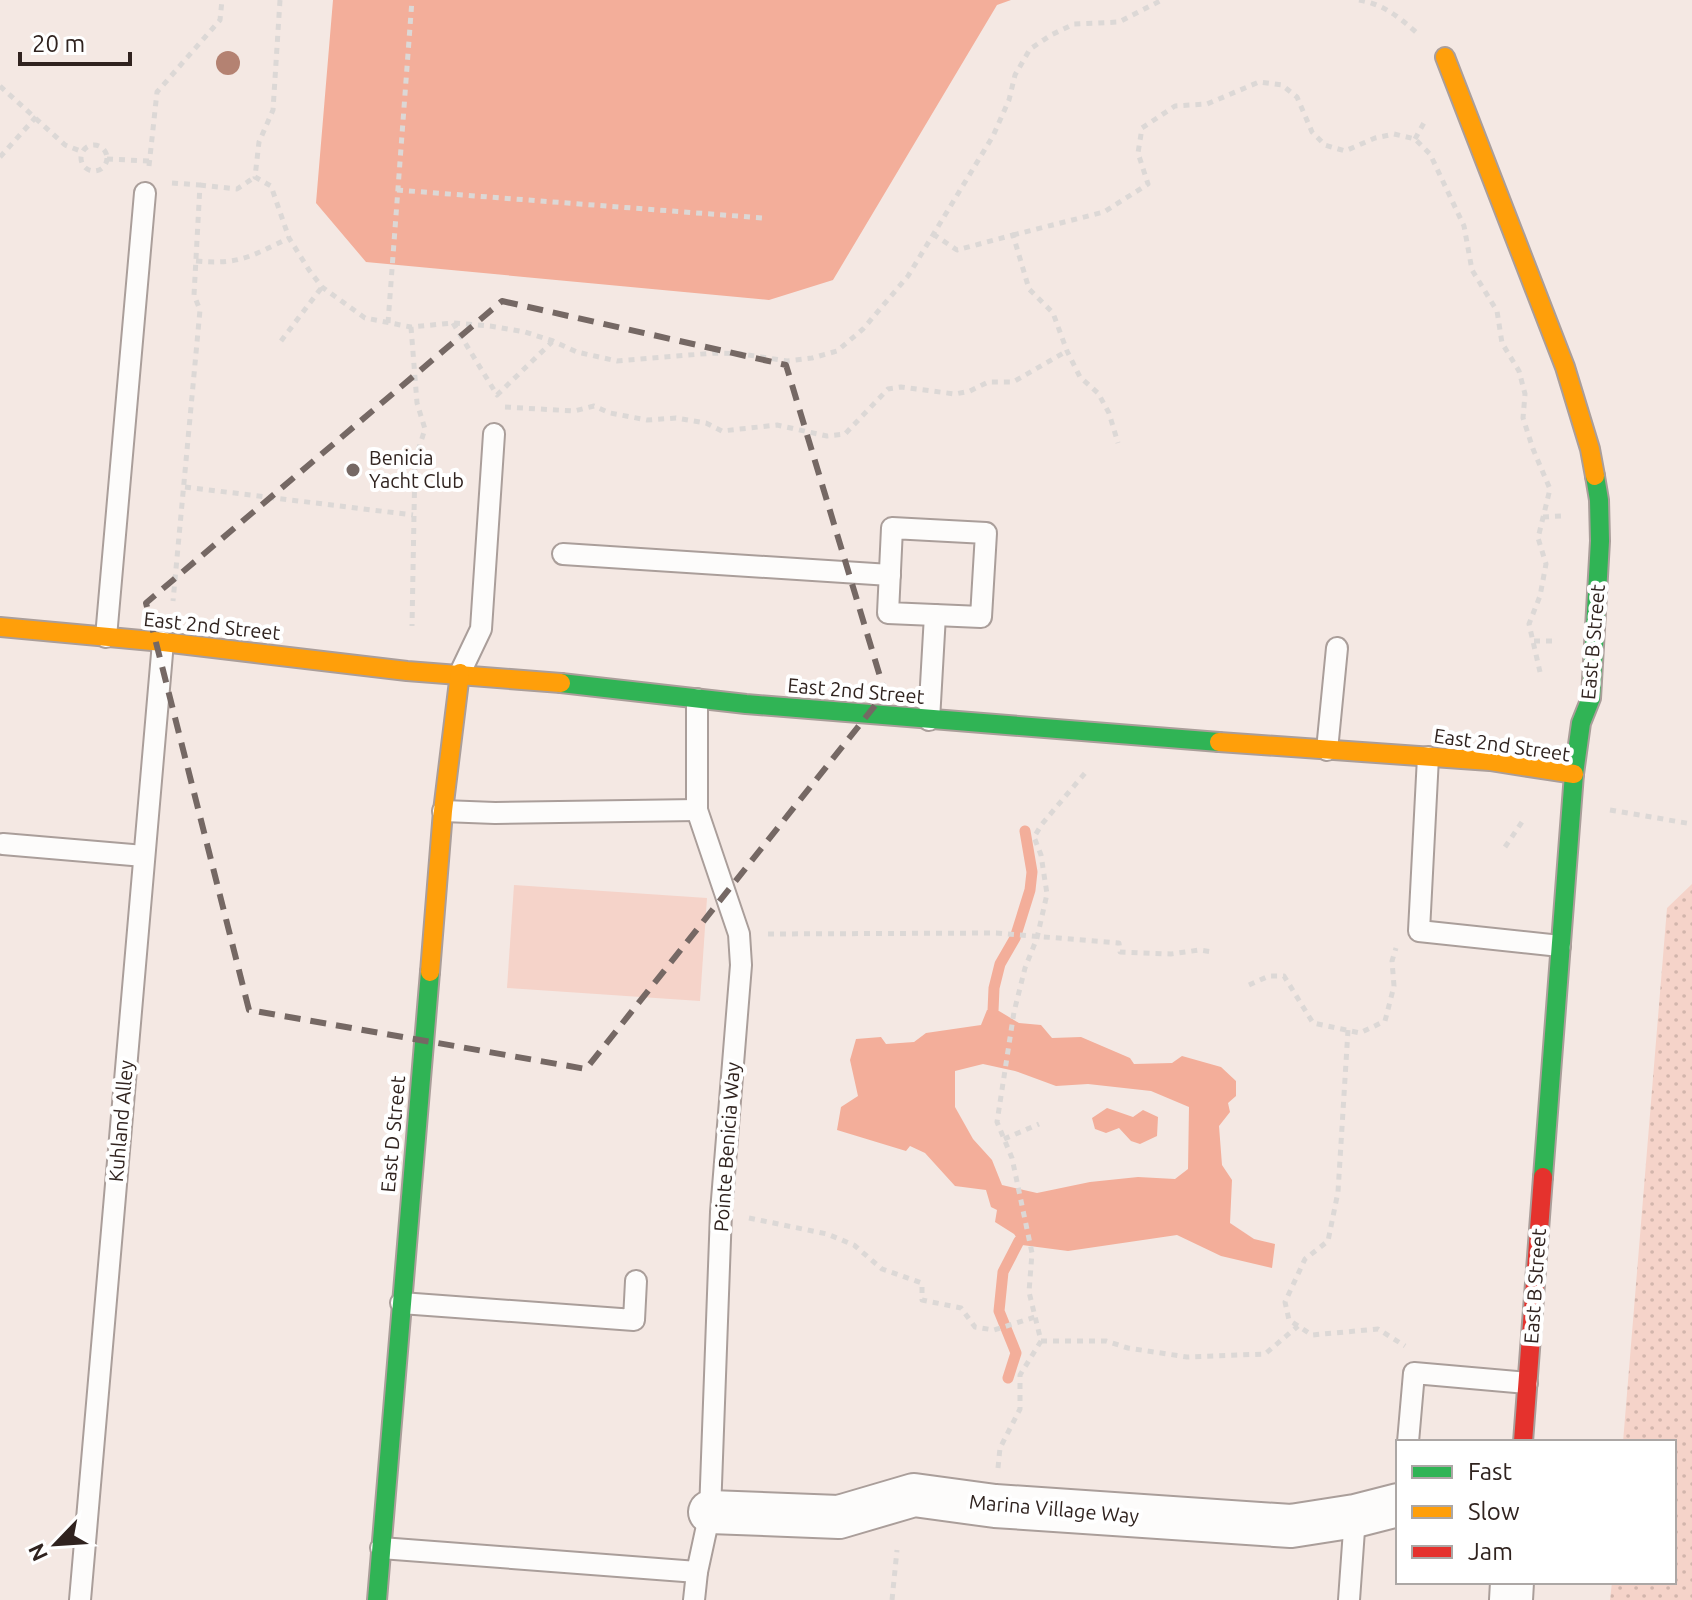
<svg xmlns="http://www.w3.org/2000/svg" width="1692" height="1600" font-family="Ubuntu,sans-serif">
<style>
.park{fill:url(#park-dots)}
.garden{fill:#f5d3c9}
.water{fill:#f3ae9a;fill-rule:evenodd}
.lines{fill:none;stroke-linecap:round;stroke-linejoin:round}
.stream{stroke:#f3ae9a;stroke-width:11}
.lane-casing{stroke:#aa9e9a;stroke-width:24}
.street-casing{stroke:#aa9e9a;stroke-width:46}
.fast-casing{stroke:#aa9e9a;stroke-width:22}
.slow-casing{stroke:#aa9e9a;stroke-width:22}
.jam-casing{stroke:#aa9e9a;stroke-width:22}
.path{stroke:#dcd8d6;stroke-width:5;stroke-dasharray:6 6;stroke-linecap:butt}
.lane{stroke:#fdfcfb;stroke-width:20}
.street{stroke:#fdfcfb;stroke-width:42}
.fast{stroke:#30b455;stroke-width:18}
.slow{stroke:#ff9f0a;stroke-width:18}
.jam{stroke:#e5322d;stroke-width:18}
.tree{fill:#b48272}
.marked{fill:none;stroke:#756864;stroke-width:6;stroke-dasharray:16 10;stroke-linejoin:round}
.poi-dot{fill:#756864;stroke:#fff;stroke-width:3}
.labels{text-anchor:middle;stroke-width:8;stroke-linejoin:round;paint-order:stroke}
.poi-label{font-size:20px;fill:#30231f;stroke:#fff;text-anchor:start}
.street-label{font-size:20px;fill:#30231f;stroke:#fff}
</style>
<defs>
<pattern id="park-dots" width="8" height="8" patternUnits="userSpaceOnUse" patternTransform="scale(2)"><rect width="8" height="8" fill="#f5d3c9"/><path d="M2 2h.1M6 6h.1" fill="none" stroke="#d2b5ac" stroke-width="1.8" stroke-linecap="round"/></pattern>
</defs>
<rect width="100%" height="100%" fill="#f4e8e3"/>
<polygon class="park" points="1692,884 1692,1600 1610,1600 1612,1582 1674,1582 1674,1442 1623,1442 1667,908"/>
<polygon class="garden" points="514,885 707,898 700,1001 507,988"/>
<g class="water">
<polygon points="333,0 1011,0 997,5 833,280 769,300 366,262 316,203"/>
<path d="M987 1010 999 1011 1019 1023 1041 1025 1052 1038 1081 1037 1130 1058 1134 1064 1172 1063 1182 1056 1221 1067 1236 1081V1096L1228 1103 1230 1112 1219 1126 1222 1165 1232 1180 1230 1223 1254 1239 1275 1244 1272 1268 1221 1256 1177 1235 1068 1251 1022 1245 1014 1234 995 1222 997 1210 991 1207 986 1190 955 1186 925 1153 910 1146 906 1151 837 1130 841 1107 858 1096 850 1060 856 1039 881 1037 886 1044 914 1042 926 1033 981 1025ZM983 1064 1015 1071 1056 1086 1088 1084 1151 1091 1189 1107 1188 1169 1175 1179 1138 1177 1090 1182 1037 1193 1002 1185 992 1160 973 1139 955 1107V1071Z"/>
<polygon points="1107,1108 1133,1117 1143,1110 1158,1117 1157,1136 1140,1144 1131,1141 1119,1128 1106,1133 1095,1129 1092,1118"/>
</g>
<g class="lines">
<g class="stream">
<polyline points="993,1011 994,988 1000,964 1015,938 1030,890 1032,872 1025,831"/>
<polyline points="1008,1378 1016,1353 999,1311 1003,1272 1019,1241"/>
</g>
<g class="lane-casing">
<g id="lane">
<polygon points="892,528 986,533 981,617 888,613"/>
<polyline points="563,554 890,575"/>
<polyline points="106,637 145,193"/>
<polyline points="460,673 481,629 494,434"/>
<polyline points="929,720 935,615"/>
<polyline points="1327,750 1337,648"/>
<polyline points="1428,757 1419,931 1560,946"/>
<polyline points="443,811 495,813 697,810"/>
<polyline points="3,844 144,856"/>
<polyline points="401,1303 634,1320 636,1281"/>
<polyline points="1408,1442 1414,1373 1527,1383"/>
<polyline points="381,1548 697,1572"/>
<polyline points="80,1600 163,642"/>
<polyline points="694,1600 697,1572 710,1512 721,1212 741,965 739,934 697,810 697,699"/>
<polyline points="1349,1600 1355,1516"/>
</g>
</g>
<g class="street-casing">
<g id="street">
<polyline points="710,1512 839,1517 914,1495 995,1506 1291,1526 1355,1516 1398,1505"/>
<polyline points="1511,1600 1512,1582"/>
</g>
</g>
<g class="fast-casing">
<g id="fast">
<polyline points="561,683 746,704 1219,742"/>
<polyline points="1543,1177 1574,774 1581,723 1591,698 1600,541 1599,500 1595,476"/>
<polyline points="377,1600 430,972"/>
</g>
</g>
<g class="slow-casing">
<g id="slow">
<polyline points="1445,57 1565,367 1590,449 1595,476"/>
<polyline points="0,627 163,642 407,671 561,683"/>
<polyline points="1219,742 1490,761 1574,774"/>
<polyline points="430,972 443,811 460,673"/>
</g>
</g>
<g class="jam-casing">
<polyline id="jam" points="1523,1442 1543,1177"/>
</g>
<g class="path">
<polyline points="280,0 273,110 259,142 255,177 271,186 289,238 309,270 322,287 365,318 411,327 453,323 490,326 525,332 553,341 577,352 617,361 714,353 742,354 787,361 812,358 837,351 863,329 908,276 993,136 1009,100 1015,75 1030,49 1051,35 1074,24 1119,22 1162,0"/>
<path d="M1359 0C1383 4 1399 17 1417 33"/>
<polyline points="0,86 65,145 83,152"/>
<polyline points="1415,139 1426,119"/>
<circle cx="94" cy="158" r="13"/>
<polyline points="0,157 36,117"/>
<polyline points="107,159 149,161"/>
<polyline points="149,166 157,92 220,20 222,0"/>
<polyline points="172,183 200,185 194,295 200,310 173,601"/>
<polyline points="200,185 237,189 255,177"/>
<polyline points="397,190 763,218"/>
<polyline points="933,234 957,250 1013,235 1029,289 1053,313 1067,351 1080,377 1098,393 1109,413 1118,443"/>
<polyline points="1013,235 1104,212 1148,184 1138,153 1142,128 1175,106 1207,104 1259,82 1282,85 1297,97 1312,132 1325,145 1345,151 1375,138 1394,134 1415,139 1430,154 1464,226 1472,270 1497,311 1502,343 1519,371 1525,394 1523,418 1533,449 1550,489 1538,538 1546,564 1540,596 1529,624 1540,672"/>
<path d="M196 261C240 265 251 256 289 238"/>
<polyline points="388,323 412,0"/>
<polyline points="453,323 497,395 552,342"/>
<polyline points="411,327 417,403 425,429 415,460 412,626"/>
<polyline points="281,341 322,287"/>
<polyline points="505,407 574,411 594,406 610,413 647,420 676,418 706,423 722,431 777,425 827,436 845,434 888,389 901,387 955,394 970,391 988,382 1013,382 1067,351"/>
<polyline points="185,487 413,515"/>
<polyline points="1543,517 1562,516"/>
<polyline points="1534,641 1557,641"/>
<polyline points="1610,810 1692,824"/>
<polyline points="1505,847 1524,819"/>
<polyline points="768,934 996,933 1119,943 1120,952 1171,954 1199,950 1213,952"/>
<polyline points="1249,985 1269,976 1284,976 1313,1023 1360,1033 1385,1021 1394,986 1392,961 1396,948"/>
<polyline points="1348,1030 1338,1192 1328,1241 1305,1259 1285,1302 1289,1320 1312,1335 1378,1329 1405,1346"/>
<polyline points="1004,1139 1039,1124"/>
<polyline points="749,1218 827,1234 854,1245 882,1269 922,1283 922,1300 961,1308 975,1327 994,1330 1035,1317"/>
<polyline points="1041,1341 1106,1341 1128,1348 1187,1357 1265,1354 1298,1326"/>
<polyline points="998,1468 1000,1448 1020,1409 1020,1375 1041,1341 1029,1292 1032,1253 1012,1158 997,1122 1014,1012 1025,968 1037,938 1047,894 1041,855 1034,837 1042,824 1085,773"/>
<polyline points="892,1600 897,1550"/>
</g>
<use href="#lane" class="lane"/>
<use href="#street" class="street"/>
<use href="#fast" class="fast"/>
<use href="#slow" class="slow"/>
<use href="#jam" class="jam"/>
</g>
<circle class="tree" cx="228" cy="63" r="12"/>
<path class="marked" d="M502 301 786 365 885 693 586 1069 249 1010 146 603Z"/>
<circle class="poi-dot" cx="353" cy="470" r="8"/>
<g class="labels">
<g class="poi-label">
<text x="369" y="465">Benicia<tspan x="369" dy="23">Yacht Club</tspan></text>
</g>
<g class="street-label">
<text transform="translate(212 626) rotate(6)" y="7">East 2nd Street</text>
<text transform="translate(1593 642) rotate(-85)" y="7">East B Street</text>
<text transform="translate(856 691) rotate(5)" y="7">East 2nd Street</text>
<text transform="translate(1502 745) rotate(8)" y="7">East 2nd Street</text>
<text transform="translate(121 1121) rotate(-85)" y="7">Kuhland Alley</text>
<text transform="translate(393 1134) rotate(-85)" y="7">East D Street</text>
<text transform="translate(727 1147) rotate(-86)" y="7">Pointe Benicia Way</text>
<text transform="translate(1535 1286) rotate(-86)" y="7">East B Street</text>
<text transform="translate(1054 1509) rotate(5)" y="7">Marina Village Way</text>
</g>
</g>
<rect x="1396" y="1440" width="280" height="144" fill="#ffffff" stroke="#aca7a5" stroke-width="2"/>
<rect x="1412" y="1466" width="40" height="12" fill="#30b455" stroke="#aca7a5" stroke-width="2"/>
<text x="1468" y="1480" font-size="24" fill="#30231f">Fast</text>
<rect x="1412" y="1506" width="40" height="12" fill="#ff9f0a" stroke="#aca7a5" stroke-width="2"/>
<text x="1468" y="1520" font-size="24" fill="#30231f">Slow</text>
<rect x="1412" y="1546" width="40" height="12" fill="#e5322d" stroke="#aca7a5" stroke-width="2"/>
<text x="1468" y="1560" font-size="24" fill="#30231f">Jam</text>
<g transform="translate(56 1544) rotate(245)" stroke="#ffffff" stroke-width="6" paint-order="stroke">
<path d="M0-6L14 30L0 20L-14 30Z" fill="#30231f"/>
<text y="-12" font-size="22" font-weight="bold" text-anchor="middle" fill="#30231f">N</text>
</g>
<path d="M20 52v12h110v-12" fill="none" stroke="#30231f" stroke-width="4"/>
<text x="32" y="52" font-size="24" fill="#30231f" stroke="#ffffff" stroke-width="6" paint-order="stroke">20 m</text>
</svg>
